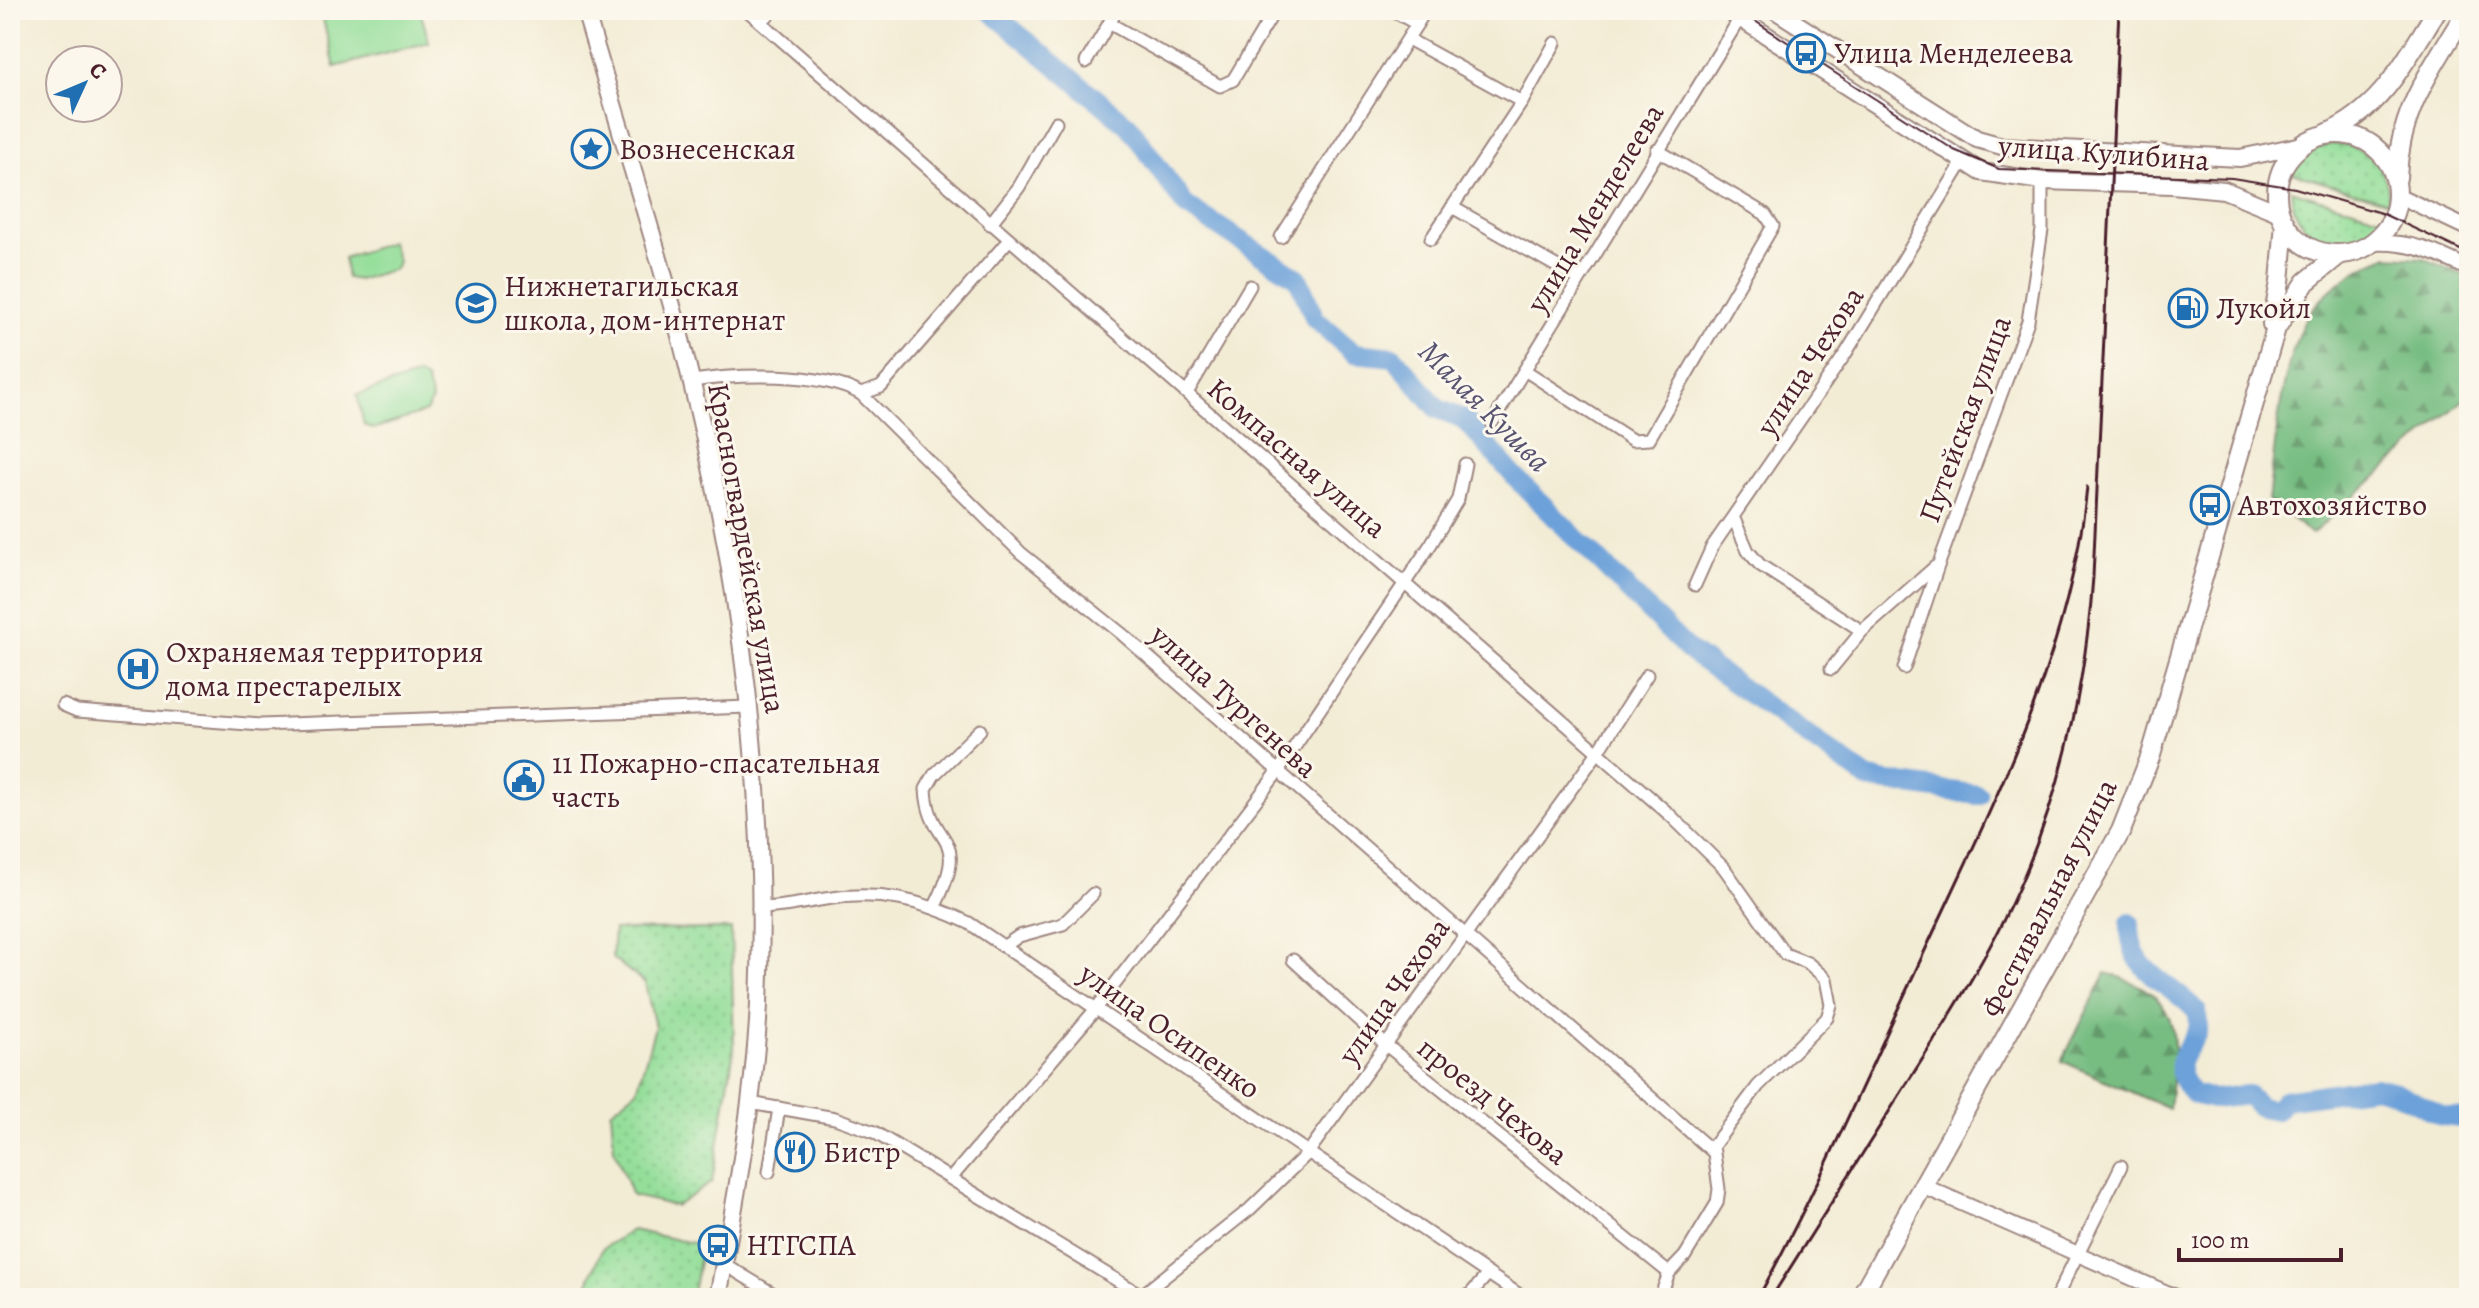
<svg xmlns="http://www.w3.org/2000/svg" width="2479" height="1308" font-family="Alegreya,serif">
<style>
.grass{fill:url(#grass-dots);stroke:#6f7e62;stroke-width:2}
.forest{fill:url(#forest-firs);stroke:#606e56;stroke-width:2}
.garden{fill:#94de9a;stroke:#6f7e62;stroke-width:2}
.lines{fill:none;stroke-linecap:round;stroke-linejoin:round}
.river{stroke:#6da1d9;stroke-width:20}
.minor-casing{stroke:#9e8680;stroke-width:15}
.tertiary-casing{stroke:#9e8680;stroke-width:18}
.secondary-casing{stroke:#9e8680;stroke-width:20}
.primary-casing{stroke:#9e8680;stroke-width:22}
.minor{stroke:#fff;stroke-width:11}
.tertiary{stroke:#fff;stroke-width:14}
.secondary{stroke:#fff;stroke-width:16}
.primary{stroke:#fff;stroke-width:18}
.tram{stroke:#4a1f2b;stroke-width:2}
.rail{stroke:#4a1f2b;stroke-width:3}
.labels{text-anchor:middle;stroke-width:6;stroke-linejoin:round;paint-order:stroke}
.poi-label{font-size:30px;fill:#4a1f2b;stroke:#fbf7ec;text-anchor:start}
.street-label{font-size:30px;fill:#4a1f2b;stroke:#fbf7ec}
.water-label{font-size:32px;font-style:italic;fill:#585371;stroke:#fbf7ec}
</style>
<defs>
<pattern id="grass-dots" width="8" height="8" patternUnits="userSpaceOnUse" patternTransform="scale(2)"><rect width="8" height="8" fill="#94de9a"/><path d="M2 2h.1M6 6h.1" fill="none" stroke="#81be85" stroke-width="1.8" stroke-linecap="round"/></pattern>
<pattern id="forest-firs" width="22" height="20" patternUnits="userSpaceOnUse" patternTransform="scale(2)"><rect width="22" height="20" fill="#77bd82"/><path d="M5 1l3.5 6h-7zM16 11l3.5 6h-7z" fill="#64996b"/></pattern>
</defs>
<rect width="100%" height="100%" fill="#fbf7ec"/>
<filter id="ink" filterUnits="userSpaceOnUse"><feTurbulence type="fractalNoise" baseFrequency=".0125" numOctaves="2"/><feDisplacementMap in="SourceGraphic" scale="16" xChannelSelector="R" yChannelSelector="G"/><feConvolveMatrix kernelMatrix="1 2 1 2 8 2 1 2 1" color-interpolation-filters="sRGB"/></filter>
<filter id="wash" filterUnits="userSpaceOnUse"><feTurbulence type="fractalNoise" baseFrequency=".006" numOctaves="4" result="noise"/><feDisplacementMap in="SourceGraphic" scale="32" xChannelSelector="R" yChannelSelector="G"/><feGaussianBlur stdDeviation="1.8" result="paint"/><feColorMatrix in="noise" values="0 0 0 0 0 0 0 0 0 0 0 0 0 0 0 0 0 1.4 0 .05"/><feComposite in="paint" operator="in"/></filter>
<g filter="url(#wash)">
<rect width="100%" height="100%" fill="#f3ecd5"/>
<g class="grass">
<path d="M2329 144C2366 144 2388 165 2389 202L2291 173 2313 150Z"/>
<path d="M2291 190 2384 218C2349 262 2295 246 2291 190Z"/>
<polygon points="731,929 734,1049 712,1182 676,1206 632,1196 614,1149 611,1111 637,1090 655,1027 645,983 612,958 614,930"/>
<polygon points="632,1230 702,1245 692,1298 582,1298 602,1249"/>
</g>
<g class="forest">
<path d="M2387 256 2423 258 2469 277V395L2312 534 2268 500C2275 450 2281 356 2309 314 2327 288 2358 267 2387 256Z"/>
<path d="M2106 973C2188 995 2176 1040 2169 1109L2062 1061Z"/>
</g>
<g class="garden">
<polygon points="341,10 420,10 429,42 335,67 322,15"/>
<polygon points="391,242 398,262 395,269 358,280 347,278 344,258"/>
<polygon points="418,375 426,380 432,400 426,412 373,429 364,425 357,395"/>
</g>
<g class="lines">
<g class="river">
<polyline points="989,10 1129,126 1185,205 1298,278 1315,319 1354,353 1394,357 1438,409 1464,419 1514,476 1688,650 1868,779 1978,795"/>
<path d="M2130 923C2128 975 2168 979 2197 1012 2209 1048 2156 1052 2193 1094L2213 1099 2248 1095 2260 1107 2276 1110 2284 1100 2375 1087 2395 1092 2443 1116 2469 1119"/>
</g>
</g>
</g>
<g filter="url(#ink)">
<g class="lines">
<g class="minor-casing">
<g id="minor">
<polyline points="747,10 1670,815 1724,868 1785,954 1808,963 1826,979 1831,1005 1827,1018 1758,1086 1713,1146 1719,1189 1717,1203 1685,1256 1669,1273 1660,1298"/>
<polyline points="1391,10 1417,24"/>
<polyline points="761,22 773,10"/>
<polyline points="1109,23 1220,86 1233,80 1275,10"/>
<polyline points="1408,39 1522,102"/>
<polyline points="1086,62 1117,10"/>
<polyline points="1452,207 1579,279"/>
<polyline points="990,224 1019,187 1056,122"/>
<polyline points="1281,237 1426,10"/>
<polyline points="1431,239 1522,102 1555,43"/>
<polyline points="1526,371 1632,440 1649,439 1773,226 1765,214 1657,150"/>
<path d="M692 381C737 374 821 371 861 394L1021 553 1122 634 1712 1151"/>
<polyline points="1187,393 1250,286"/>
<polyline points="861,394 881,387 1008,241"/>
<polyline points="1492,423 1740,18"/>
<polyline points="1734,519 1748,551 1760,565 1862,631 1935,567"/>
<polyline points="1695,585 1712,547 1846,353 1963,162"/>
<polyline points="1904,668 1938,566 2028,321 2042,230 2042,181"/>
<polyline points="1831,669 1862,631"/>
<polyline points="63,705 77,711 261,725 748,707"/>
<path d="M935 906C973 830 929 849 926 789L934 775 980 730"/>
<path d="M758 908C782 908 802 903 825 899 878 890 922 900 969 923L1524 1298"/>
<polyline points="1006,945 1019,936 1063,924 1093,894"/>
<polyline points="1293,960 1386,1045 1669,1273"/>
<polyline points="750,1103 835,1118 874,1132 1146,1298"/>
<polyline points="769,1172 779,1108"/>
<polyline points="952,1177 1095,1010 1277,773 1431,544 1458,499 1465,464"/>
<polyline points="724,1264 780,1298"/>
<polyline points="1138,1298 1250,1209 1307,1154 1598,752 1647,675"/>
<polyline points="1467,1298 1488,1274"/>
<polyline points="2056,1298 2121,1166"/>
</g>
</g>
<g class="tertiary-casing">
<g id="tertiary">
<polyline points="2397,195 2469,229"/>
<path d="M2372 243C2410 241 2436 252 2469 269"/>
<polyline points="1925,1187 2178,1298"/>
</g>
</g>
<g class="secondary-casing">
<g id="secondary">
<path d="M585 10C621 135 662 258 692 384 741 584 768 798 759 1004 754 1103 735 1201 718 1298"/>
<polyline points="1727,10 1981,172 2042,181 2172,185 2224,190 2280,213"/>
<polyline points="1775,10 1977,139 2002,146 2240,158 2303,145"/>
</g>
</g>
<g class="primary-casing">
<g id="primary">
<path d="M2326 134C2383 109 2405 60 2437 10"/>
<circle cx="2337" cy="194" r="60"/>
<path d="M2397 178C2399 108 2433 68 2467 10"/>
<polyline points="2272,324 2280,282 2285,223"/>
<polyline points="1860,1298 2121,831 2151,755 2276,328 2306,282 2340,254"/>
</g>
</g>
<use href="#minor" class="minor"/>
<use href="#tertiary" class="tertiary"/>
<use href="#secondary" class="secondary"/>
<use href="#primary" class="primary"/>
<polyline class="tram" points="1738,10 1954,150 1999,169 2232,178 2295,188 2381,213 2469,254"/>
<g class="rail">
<path d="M1758 1298C1818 1188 1868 1073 1921 959 1992 806 2070 657 2087 487"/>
<path d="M1771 1298C1815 1228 1860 1158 1904 1088 1950 1016 1996 945 2028 866 2066 774 2086 676 2093 577L2119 10"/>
</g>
</g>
</g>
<defs>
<g id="bus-ring" transform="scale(2)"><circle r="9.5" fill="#fbf7ec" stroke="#1f6fb2" stroke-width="1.5"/><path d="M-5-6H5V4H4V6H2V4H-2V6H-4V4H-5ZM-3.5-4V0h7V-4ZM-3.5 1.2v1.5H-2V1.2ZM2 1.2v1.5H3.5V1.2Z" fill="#1f6fb2"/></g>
<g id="sight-ring" transform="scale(2)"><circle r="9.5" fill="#fbf7ec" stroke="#1f6fb2" stroke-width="1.5"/><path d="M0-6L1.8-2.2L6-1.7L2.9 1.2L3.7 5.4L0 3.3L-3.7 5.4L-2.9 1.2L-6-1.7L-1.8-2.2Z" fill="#1f6fb2"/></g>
<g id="school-ring" transform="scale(2)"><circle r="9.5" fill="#fbf7ec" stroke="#1f6fb2" stroke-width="1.5"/><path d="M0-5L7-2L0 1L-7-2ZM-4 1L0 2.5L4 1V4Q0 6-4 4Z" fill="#1f6fb2"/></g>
<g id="fuel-ring" transform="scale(2)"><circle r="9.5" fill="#fbf7ec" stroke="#1f6fb2" stroke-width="1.5"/><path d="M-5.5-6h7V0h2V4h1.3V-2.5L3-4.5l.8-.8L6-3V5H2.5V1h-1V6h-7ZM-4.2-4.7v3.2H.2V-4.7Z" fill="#1f6fb2"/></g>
<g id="hospital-ring" transform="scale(2)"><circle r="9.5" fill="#fbf7ec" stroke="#1f6fb2" stroke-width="1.5"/><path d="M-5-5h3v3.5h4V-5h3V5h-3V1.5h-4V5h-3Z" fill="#1f6fb2"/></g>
<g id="civic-ring" transform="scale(2)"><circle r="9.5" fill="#fbf7ec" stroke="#1f6fb2" stroke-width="1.5"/><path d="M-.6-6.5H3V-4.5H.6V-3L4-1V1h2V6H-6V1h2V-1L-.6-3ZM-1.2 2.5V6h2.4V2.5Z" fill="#1f6fb2"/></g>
<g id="restaurant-ring" transform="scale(2)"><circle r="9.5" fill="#fbf7ec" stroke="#1f6fb2" stroke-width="1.5"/><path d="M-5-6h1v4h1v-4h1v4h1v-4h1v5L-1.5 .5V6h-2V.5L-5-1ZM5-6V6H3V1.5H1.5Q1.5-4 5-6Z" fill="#1f6fb2"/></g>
</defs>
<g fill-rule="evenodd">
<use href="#bus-ring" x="1806" y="53"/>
<use href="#sight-ring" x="591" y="149"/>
<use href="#school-ring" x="476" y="303"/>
<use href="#fuel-ring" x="2188" y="308"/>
<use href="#bus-ring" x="2210" y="505"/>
<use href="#hospital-ring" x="138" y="669"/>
<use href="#civic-ring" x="524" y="780"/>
<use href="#restaurant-ring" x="795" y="1152"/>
<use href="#bus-ring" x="718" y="1245"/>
</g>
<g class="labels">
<g class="poi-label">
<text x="1834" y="63">Улица Менделеева</text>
<text x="619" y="159">Вознесенская</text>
<text x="504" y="296">Нижнетагильская<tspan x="504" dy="34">школа, дом-интернат</tspan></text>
<text x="2216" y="318">Лукойл</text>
<text x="2238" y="515">Автохозяйство</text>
<text x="166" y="662">Охраняемая территория<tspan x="166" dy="34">дома престарелых</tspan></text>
<text x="552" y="773">11 Пожарно-спасательная<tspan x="552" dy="34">часть</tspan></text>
<text x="823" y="1162">Бистр</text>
<text x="746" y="1255">НТГСПА</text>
</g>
<g class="street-label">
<text transform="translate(2104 153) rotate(4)" y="10">улица Кулибина</text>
<text transform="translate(1595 208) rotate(-59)" y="10">улица Менделеева</text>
<text transform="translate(1810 361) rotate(-57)" y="10">улица Чехова</text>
<text transform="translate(1965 419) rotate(-70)" y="10">Путейская улица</text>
<text transform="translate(1297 458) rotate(41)" y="10">Компасная улица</text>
<text transform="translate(747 548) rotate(80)" y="10">Красногвардейская улица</text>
<text transform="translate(1234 701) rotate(42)" y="10">улица Тургенева</text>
<text transform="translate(2049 898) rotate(-63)" y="10">Фестивальная улица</text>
<text transform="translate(1394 991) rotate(-55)" y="10">улица Чехова</text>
<text transform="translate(1170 1031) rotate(35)" y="10">улица Осипенко</text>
<text transform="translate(1493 1101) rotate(39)" y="10">проезд Чехова</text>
</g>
<g class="water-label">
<text transform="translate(1485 406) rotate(45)" y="11">Малая Кушва</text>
</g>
</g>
<rect width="2479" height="1308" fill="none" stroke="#fbf7ec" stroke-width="40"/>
<g transform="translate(84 84) rotate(46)"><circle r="38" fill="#fbf7ec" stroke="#b4a19f" stroke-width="2"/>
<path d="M0-6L14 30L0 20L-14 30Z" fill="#1f6fb2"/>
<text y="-12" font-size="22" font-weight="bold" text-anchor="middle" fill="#4a1f2b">С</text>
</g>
<path d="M2179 1248v12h162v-12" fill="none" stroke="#4a1f2b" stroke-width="4"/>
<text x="2191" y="1248" font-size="24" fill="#4a1f2b" stroke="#fbf7ec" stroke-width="6" paint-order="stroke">100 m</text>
</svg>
